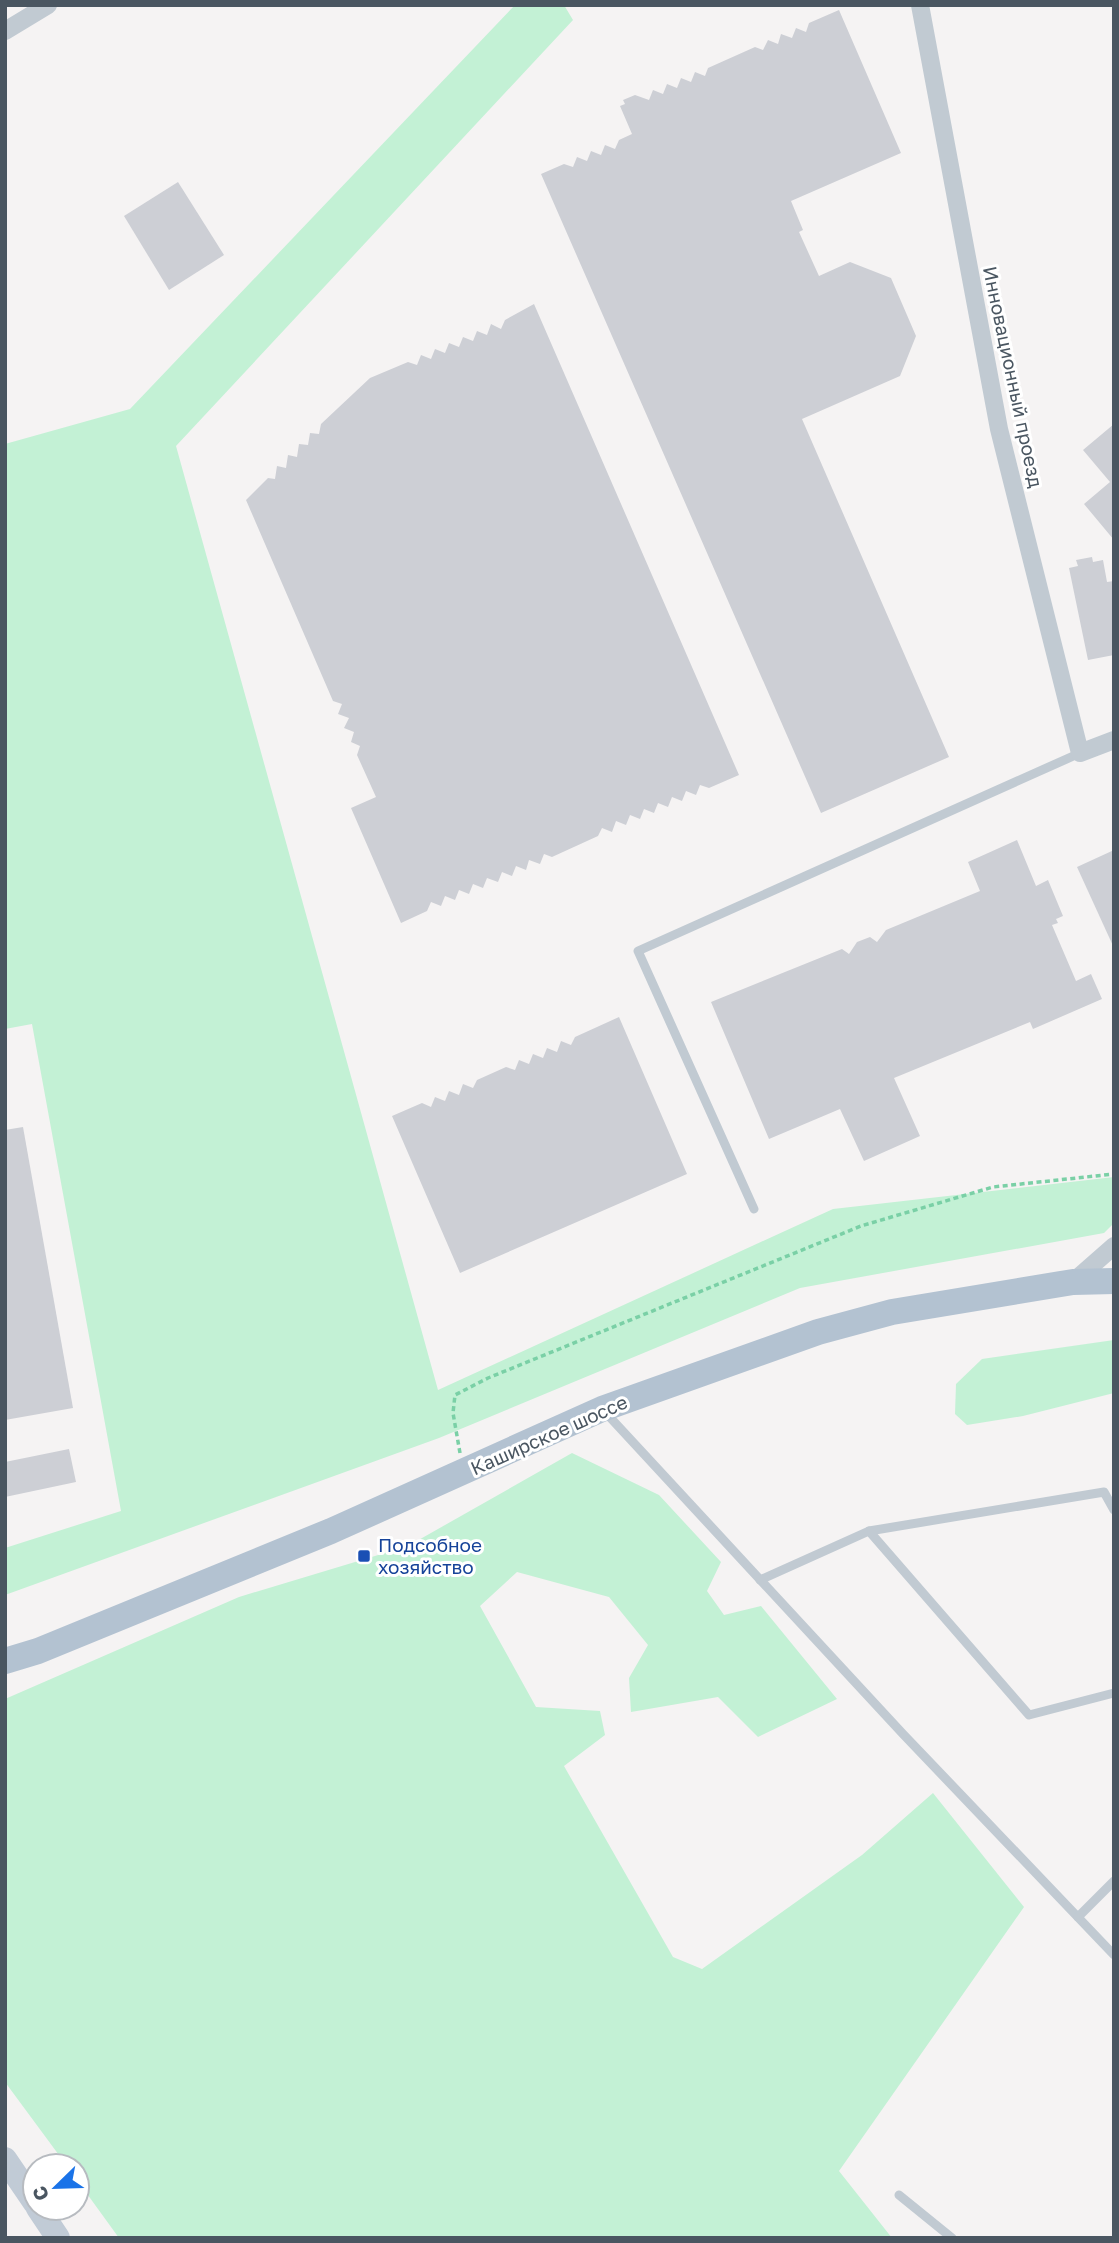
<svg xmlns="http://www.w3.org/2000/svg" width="1119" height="2243" font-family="'Golos Text',sans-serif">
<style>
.green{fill:#c3f1d5}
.building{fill:#cdcfd5}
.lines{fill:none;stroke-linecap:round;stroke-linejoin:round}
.path{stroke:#7ad0a6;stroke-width:3.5;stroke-dasharray:5 3.5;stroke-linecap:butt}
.lane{stroke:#c1cad2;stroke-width:9}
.street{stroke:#c1cad2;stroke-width:18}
.secondary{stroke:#c1cbd6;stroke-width:24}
.primary{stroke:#b3c2d1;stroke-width:26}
.transit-dot{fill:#1a4fb4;stroke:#fff;stroke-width:2.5}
.labels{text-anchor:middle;stroke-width:6;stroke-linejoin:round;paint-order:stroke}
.street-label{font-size:19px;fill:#4a5661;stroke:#fff}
.transit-label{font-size:19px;fill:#164399;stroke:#fff;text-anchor:start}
</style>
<rect width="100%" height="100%" fill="#f5f3f3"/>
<g class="green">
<polygon points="515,5 564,5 573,20 176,446 438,1390 833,1209 1114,1177 1114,1223 1104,1233 800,1288 439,1438 5,1595 5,1548 121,1511 32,1024 5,1029 5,444 130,409"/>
<polygon points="1114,1340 1114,1393 1023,1416 967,1425 955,1414 956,1384 982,1359"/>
<polygon points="572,1453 659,1495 721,1562 707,1591 724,1615 761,1606 837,1699 758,1737 718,1697 631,1712 629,1678 648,1645 609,1597 517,1572 480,1606 536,1707 600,1711 605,1735 564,1766 673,1957 702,1969 862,1855 933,1793 1024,1907 839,2171 892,2238 119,2238 77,2180 77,2166 67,2166 5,2082 5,1699 239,1597 408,1546"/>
</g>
<g class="building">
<polygon points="839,10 901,153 791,201 803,230 799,232 819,276 850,262 891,278 916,336 900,376 802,419 949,757 821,813 541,174 564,164 573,167 577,157 587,161 591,151 601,155 605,145 615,149 619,140 632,134 620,106 625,104 623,100 635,95 649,100 653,90 663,94 667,84 677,88 681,78 691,82 695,72 705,76 708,68 755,47 763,50 768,40 778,44 781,34 792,38 796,28 806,32 809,23"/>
<polygon points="178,182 224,255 169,290 124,216"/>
<polygon points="534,304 739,775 709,788 700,785 696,795 686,791 682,801 672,797 668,807 658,803 654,813 644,809 640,819 630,815 626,825 616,821 612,832 602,828 598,836 552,857 544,854 540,864 529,860 526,870 516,866 512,876 502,872 498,882 487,878 483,888 473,884 469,894 459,890 455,900 445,896 441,906 431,902 427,911 401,923 351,808 376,797 357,755 360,746 351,742 354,732 344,728 349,718 338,714 342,704 333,701 246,500 268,478 275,479 277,466 286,468 288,455 297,457 299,444 308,445 310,433 319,434 321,424 370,378 408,362 417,365 421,355 431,359 435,349 445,353 449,343 459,347 463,337 473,341 477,331 487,335 491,324 501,329 505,320"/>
<polygon points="1114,424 1114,540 1084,504 1110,482 1083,450"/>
<polygon points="1092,557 1093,562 1103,560 1107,582 1114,581 1114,655 1088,660 1069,568 1078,566 1076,560"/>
<polygon points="1017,840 1036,886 1048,880 1063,916 1056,919 1058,923 1052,925 1076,981 1091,974 1102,999 1033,1029 1030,1022 894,1078 920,1136 864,1161 840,1109 769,1139 711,1002 842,949 849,954 857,942 870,937 877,942 886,930 980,891 968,862"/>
<polygon points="1114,850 1114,948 1077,867"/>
<polygon points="619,1017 687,1174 460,1273 392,1116 422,1103 431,1107 435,1097 445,1101 449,1091 459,1095 463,1084 473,1088 477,1080 506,1067 515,1070 519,1060 529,1064 533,1054 543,1058 547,1048 557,1052 561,1041 571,1045 575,1037"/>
<polygon points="23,1127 73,1408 5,1420 5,1130"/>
<polygon points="69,1449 76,1482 5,1497 5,1462"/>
</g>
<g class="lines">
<polyline class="path" points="460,1453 453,1413 455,1395 488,1378 861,1226 993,1187 1114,1174"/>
<g class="lane">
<polyline points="754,1209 638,951 1080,753"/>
<polyline points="606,1413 903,1734 1114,1955"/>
<polyline points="869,1531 1104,1492 1114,1510"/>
<polyline points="760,1580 869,1531 1029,1715 1114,1693"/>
<polyline points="1078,1917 1114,1881"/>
<polyline points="899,2195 952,2238"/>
</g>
<g class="street">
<polyline points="920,5 999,429 1080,753 1114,740"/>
<polyline points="5,31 48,5"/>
<polyline points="1073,1282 1114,1246"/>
</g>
<g class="secondary">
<polyline points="5,2159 35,2203"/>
<polyline points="38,2208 58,2238"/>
</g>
<polyline class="primary" points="5,1661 38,1651 331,1531 602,1409 818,1332 892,1312 1073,1282 1114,1281"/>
</g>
<rect class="transit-dot" x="357" y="1549" width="14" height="14" rx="3.5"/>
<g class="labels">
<g class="street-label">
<text transform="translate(1013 377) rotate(78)" y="7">Инновационный проезд</text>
<text transform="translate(549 1435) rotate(-24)" y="7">Каширское шоссе</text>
</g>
<g class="transit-label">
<text x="378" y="1552">Подсобное<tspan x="378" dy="22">хозяйство</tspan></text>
</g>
</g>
<rect width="1119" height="2243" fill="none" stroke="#4a5661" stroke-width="14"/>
<g transform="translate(56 2187) rotate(247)"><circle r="33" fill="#ffffff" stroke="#b7bbc0" stroke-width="2"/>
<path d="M0-5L12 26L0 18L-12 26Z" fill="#1a73e8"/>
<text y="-10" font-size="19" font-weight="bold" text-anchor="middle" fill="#4a5661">С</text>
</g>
</svg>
